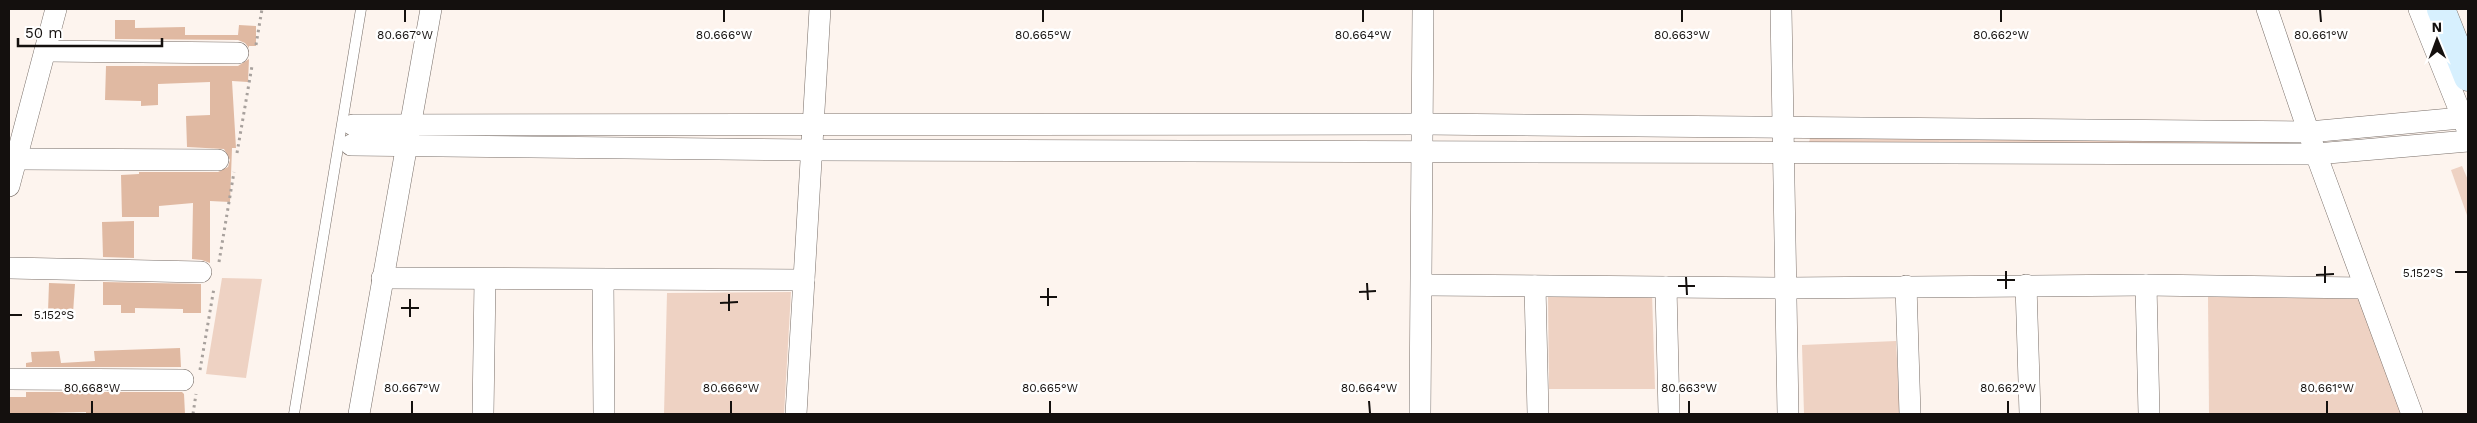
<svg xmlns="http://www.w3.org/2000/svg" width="2477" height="423" font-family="'Work Sans',sans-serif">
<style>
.green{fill:#eed2c3}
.building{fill:#e0b9a2}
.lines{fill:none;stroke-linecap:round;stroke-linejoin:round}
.lane-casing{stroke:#796f69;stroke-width:11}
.street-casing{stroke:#796f69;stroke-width:22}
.secondary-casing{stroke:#796f69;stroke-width:29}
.path{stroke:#a8a19d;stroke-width:3;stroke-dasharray:2.5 4;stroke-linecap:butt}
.lane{stroke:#fff;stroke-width:10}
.street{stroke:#fff;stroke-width:21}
.secondary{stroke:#d7f0fe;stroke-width:28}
.ticks{fill:none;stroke:#14100e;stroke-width:2}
.ticks-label{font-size:12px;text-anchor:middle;fill:#14100e;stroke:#fff;stroke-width:5;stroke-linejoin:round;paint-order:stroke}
</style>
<rect width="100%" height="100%" fill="#fdf4ee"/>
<g class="green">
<polygon points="1817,136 2287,141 2294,146 1809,143 1810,138"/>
<polygon points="2462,166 2468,180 2468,218 2451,170"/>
<polygon points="222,278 262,279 246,378 206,374"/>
<polygon points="791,292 784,414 664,414 667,293"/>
<polygon points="1652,294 1655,389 1549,389 1548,296"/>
<polygon points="2208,296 2361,299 2401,414 2209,414"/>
<polygon points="1896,341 1900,414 1804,414 1802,345"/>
</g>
<g class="building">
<polygon points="115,20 135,20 135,28 185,27 185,35 238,35 239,25 256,26 256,46 249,46 249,48 245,43 238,40 115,39"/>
<polygon points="249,59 248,82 232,81 236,148 232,148 230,202 210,201 210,263 202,260 192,259 193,203 159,206 159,217 122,217 121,175 139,174 139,172 218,172 228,167 230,160 224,149 187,147 186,116 210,115 210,82 158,84 158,105 141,106 141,101 105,100 106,66 238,66"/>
<polygon points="134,221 134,258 103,257 102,222"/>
<polygon points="103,282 201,284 201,313 183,313 183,309 135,308 135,313 121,313 121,305 103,305"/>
<polygon points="49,283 75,284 73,313 48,312"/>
<polygon points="180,348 181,367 26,367 26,363 32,362 31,352 59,351 61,363 95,361 94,351"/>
<polygon points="26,392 182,392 184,394 185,414 86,414 86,412 9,414 9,397 26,397"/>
</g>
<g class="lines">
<g class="lane-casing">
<polyline id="lane" points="294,414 361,9"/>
</g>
<g class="street-casing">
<g id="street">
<polyline points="1781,9 1788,414"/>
<polyline points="2267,9 2316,154 2412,414"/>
<polyline points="2419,9 2467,129"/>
<polyline points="45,51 238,53"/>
<polyline points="353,125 1423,124 2309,132 2461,118"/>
<polyline points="351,145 811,150 2316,154 2468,141"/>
<polyline points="16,159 218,160"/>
<polyline points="9,186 56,9"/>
<polyline points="9,268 201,272"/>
<polyline points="382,278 804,280"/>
<polyline points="603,280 604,414"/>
<polyline points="1422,285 1785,288 2146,285 2365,288"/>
<polyline points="2026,285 2030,414"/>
<polyline points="2146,285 2149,414"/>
<polyline points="1535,286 1538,414"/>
<polyline points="1906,286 1910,414"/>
<polyline points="1666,287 1669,414"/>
<polyline points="9,379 183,380"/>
<polyline points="359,414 431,9"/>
<polyline points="483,414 485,280"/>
<polyline points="796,414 820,9"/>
<polyline points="1420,414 1423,9"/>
</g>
</g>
<g class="secondary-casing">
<polyline id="secondary" points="2441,9 2468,77"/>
</g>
<g class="path">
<polyline points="256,45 262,9"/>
<polyline points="237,153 252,66"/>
<polyline points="219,262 234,172"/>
<polyline points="200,370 214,288"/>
<polyline points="193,414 196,394"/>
</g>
<use href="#lane" class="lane"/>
<use href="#street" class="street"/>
<use href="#secondary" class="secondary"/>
</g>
<path class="ticks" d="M405 10V22M724 10V22M1043 10V22M1363 10V22M1682 10V22M2001 10V22M2320 10 2321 22M2325 266V283M2006 271V289M2455 272H2467M2316 275 2334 274M1686 277 1687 295M1997 280H2015M1367 283 1368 300M1678 286H1695M1048 288V306M1359 292 1376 291M729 294V311M1040 297H1057M410 299V317M720 303 738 302M401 308H419M10 315H22M92 401V413M412 401V413M731 401V413M1050 401V413M1369 401 1370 413M1689 401V413M2008 401V413M2327 401V413"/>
<g class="ticks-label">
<text x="405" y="39">80.667°W</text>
<text x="724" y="39">80.666°W</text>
<text x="1043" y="39">80.665°W</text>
<text x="1363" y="39">80.664°W</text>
<text x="1682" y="39">80.663°W</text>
<text x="2001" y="39">80.662°W</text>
<text x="2321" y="39">80.661°W</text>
<text x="2423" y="277">5.152°S</text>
<text x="54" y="319">5.152°S</text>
<text x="92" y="392">80.668°W</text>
<text x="412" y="392">80.667°W</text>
<text x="731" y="392">80.666°W</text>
<text x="1050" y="392">80.665°W</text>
<text x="1369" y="392">80.664°W</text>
<text x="1689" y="392">80.663°W</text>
<text x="2008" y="392">80.662°W</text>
<text x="2327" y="392">80.661°W</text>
</g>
<rect width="2477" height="423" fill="none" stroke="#14100e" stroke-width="20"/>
<g transform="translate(2437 40) rotate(359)" stroke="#ffffff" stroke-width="4" paint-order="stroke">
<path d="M0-4L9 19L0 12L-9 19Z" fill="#14100e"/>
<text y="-8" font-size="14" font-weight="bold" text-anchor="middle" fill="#14100e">N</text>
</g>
<path d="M18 38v8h144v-8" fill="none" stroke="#14100e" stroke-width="2.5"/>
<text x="25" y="38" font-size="15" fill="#14100e" stroke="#ffffff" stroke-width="4" paint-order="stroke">50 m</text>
</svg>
